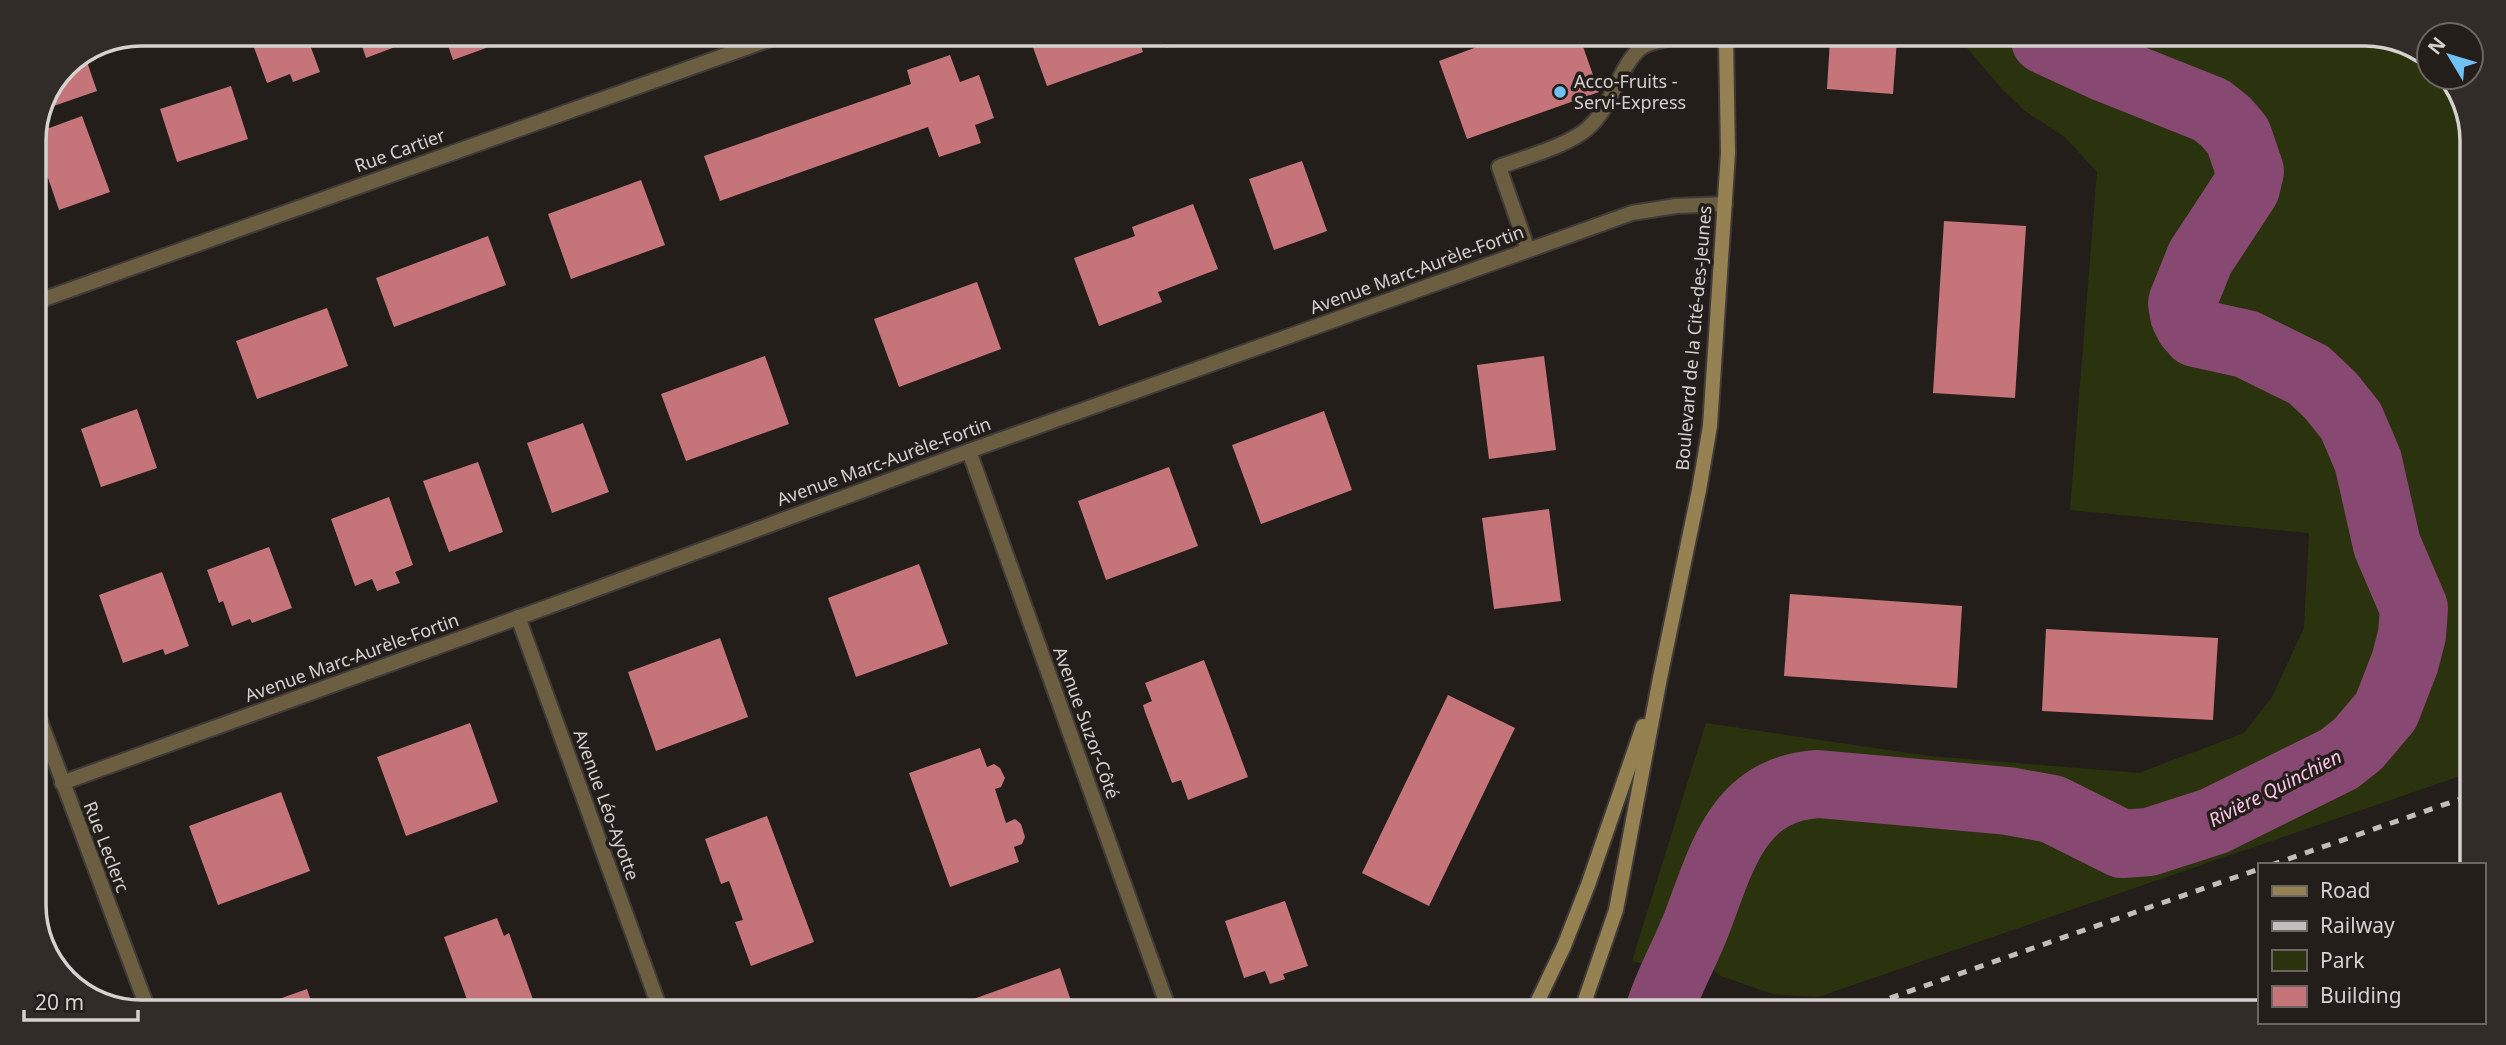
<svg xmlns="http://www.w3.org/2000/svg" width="2506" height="1045" font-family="'Noto Sans',sans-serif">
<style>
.green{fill:#2b330e}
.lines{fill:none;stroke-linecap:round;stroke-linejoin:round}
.river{stroke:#874972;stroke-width:68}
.building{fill:#c5757a}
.lane-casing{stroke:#403b38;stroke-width:18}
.street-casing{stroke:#403b38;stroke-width:18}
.secondary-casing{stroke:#403b38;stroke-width:18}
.lane{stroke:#6b5e41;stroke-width:14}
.street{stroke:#6b5e41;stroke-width:14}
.secondary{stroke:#968153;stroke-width:14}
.rail{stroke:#c2bebc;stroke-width:5;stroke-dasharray:9 9;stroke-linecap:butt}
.poi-dot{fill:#70c2f4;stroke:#241e1b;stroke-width:2.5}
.labels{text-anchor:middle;stroke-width:7;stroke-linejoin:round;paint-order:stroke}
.poi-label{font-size:18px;fill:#d5d1cf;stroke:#241e1b;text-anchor:start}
.street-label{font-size:18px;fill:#d5d1cf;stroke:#241e1b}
.water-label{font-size:19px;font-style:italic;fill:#fbc2e5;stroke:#241e1b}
.rim{fill:none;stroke:#d5d1cf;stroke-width:3.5}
</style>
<rect width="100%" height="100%" fill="#241e1b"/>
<polygon class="green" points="1960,40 2406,41 2429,60 2429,77 2450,77 2454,81 2473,134 2466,774 1818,997 1772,994 1721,976 1668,937 1647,965 1632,961 1706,723 1929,756 2139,773 2244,733 2272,697 2304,628 2309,533 2070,510 2097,172 2065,137 2025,111 2002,89"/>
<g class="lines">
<path class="river" d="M1660 1009C1670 978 1687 950 1698 920 1722 857 1738 789 1818 784L2008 801 2052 809 2122 844 2149 842 2214 821 2339 759 2358 744 2386 711 2405 662 2412 635 2414 608 2387 545 2368 461 2351 421 2331 396 2309 375 2246 344 2196 333 2189 325 2184 315 2182 303 2200 258 2246 188 2250 171 2238 136 2226 122 2211 110 2108 69 2045 40"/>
</g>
<g class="building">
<polygon points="249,34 306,34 320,72 293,82 290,74 267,83"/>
<polygon points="358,34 406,34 392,40 395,47 366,58"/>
<polygon points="444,34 510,35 511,39 453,60"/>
<polygon points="1037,36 1138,37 1143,52 1047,86 1030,39"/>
<polygon points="1162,37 1196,37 1166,48"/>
<polygon points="1501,38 1580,38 1599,92 1467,139 1439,61"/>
<polygon points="1830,39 1897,39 1893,94 1827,89"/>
<polygon points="950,55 960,82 979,75 994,118 975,125 981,143 939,157 928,127 720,201 704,156 911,84 907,70"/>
<polygon points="85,56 97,91 45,109 65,65"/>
<polygon points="231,86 248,139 177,162 160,109"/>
<polygon points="82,116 110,192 59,210 33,134"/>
<polygon points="1302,161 1327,231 1274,250 1249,179"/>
<polygon points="641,180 665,245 571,279 548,214"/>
<polygon points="1193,204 1218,269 1158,292 1162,302 1099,326 1074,258 1135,236 1132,227"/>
<polygon points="1944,221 2026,226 2015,398 1933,393"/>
<polygon points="488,236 506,285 394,327 376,278"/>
<polygon points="977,282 1001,349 899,387 874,319"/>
<polygon points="327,308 348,366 257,399 236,341"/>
<polygon points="765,356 789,424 686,461 661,394"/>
<polygon points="1544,356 1556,450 1489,459 1477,365"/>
<polygon points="137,409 157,468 101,487 81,429"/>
<polygon points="1324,411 1352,490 1261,524 1232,445"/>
<polygon points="583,423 609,492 552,513 527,443"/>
<polygon points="478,462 503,532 449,552 423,481"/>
<polygon points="1169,467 1198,546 1106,580 1078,501"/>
<polygon points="389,497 413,565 395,572 400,583 377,591 372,579 355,586 331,519"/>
<polygon points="1549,509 1561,601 1494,609 1482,518"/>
<polygon points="269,547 292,608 252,623 250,619 232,626 223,601 219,603 207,570"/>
<polygon points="919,564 948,644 856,677 828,598"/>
<polygon points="162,572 189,646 165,655 163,649 123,663 99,595"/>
<polygon points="1790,594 1962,606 1957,688 1784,676"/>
<polygon points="2046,629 2218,638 2213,720 2042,711"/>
<polygon points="720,638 748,717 656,751 628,672"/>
<polygon points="1204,660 1248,777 1188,800 1181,780 1172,783 1145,712 1143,705 1152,701 1145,683"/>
<polygon points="1448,695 1515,728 1429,906 1362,873"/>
<polygon points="470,723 498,802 406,836 377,757"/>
<polygon points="980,748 987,767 994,764 1000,768 1005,778 1001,787 995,789 1006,823 1015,819 1021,824 1025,837 1022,844 1014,847 1019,862 950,887 909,773"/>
<polygon points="281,792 310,871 218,905 189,826"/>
<polygon points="767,816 814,942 751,966 735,922 743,920 729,881 721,884 705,839"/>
<polygon points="1285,901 1308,966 1283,974 1285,979 1270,984 1265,971 1244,978 1225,921"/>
<polygon points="497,918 504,936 509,933 535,1005 469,1005 444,937"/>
<polygon points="1060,968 1073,1007 954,1007 954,1006"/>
<polygon points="307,989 312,1004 265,1004"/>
</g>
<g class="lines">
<g class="lane-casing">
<path id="lane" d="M1528 250 1499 167C1523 158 1570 145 1588 128 1613 106 1619 65 1642 47 1650 42 1659 41 1668 39"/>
</g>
<g class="street-casing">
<g id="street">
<polyline points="33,303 779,36"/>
<polyline points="969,451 1168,1007"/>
<polyline points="518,617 659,1006"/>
<polyline points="33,702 146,1004"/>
<polyline points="62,783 572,598 969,451 1632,213 1676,206 1725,204"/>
</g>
</g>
<g class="secondary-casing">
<g id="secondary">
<polyline points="1534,1009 1564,946 1588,885 1643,726"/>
<polyline points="1582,1009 1616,910 1660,678 1699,490 1710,426 1728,153 1726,39"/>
</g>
</g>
<use href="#lane" class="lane"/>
<use href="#street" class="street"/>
<use href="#secondary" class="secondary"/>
<g class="rail">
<polyline points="2271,865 2466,797"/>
<polyline points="1856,1010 2259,869"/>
</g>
</g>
<circle class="poi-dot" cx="1560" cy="92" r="7"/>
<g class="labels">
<g class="poi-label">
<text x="1574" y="88">Acco-Fruits -<tspan x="1574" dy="21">Servi-Express</tspan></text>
</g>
<g class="street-label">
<text transform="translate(400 151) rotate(-20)" y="6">Rue Cartier</text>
<text transform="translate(1417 270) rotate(-20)" y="6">Avenue Marc-Aurèle-Fortin</text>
<text transform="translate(1694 338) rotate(-85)" y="6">Boulevard de la Cité-des-Jeunes</text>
<text transform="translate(884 462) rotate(-20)" y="6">Avenue Marc-Aurèle-Fortin</text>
<text transform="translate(352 658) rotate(-20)" y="6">Avenue Marc-Aurèle-Fortin</text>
<text transform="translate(1086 723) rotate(70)" y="6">Avenue Suzor-Côté</text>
<text transform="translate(606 805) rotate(70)" y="6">Avenue Léo-Ayotte</text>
<text transform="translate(106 847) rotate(69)" y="6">Rue Leclerc</text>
</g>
<g class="water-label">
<text transform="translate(2275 788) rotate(-27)" y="7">Rivière Quinchien</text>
</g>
</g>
<path d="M0 0H2506V1045H0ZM141 46H2365A95 95 0 0 1 2460 141V905A95 95 0 0 1 2365 1000H141A95 95 0 0 1 46 905V141A95 95 0 0 1 141 46Z" fill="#322c29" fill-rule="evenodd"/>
<path class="rim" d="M141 46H2365A95 95 0 0 1 2460 141V905A95 95 0 0 1 2365 1000H141A95 95 0 0 1 46 905V141A95 95 0 0 1 141 46Z"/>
<rect x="2258" y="863" width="228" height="161" fill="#241e1b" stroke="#6b6663" stroke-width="2"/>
<rect x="2272" y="886" width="35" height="10" fill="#968153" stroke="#6b6663" stroke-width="2"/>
<text x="2320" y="898" font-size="21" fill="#d5d1cf">Road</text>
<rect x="2272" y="921" width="35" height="10" fill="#c2bebc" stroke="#6b6663" stroke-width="2"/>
<text x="2320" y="933" font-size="21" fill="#d5d1cf">Railway</text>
<rect x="2272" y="950" width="35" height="21" fill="#2b330e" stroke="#6b6663" stroke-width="2"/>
<text x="2320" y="968" font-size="21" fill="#d5d1cf">Park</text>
<rect x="2272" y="986" width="35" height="21" fill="#c5757a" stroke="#6b6663" stroke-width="2"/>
<text x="2320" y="1003" font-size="21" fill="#d5d1cf">Building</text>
<g transform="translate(2450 56) rotate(308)"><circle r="33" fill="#241e1b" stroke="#6b6663" stroke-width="2"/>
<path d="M0-5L12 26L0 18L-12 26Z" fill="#70c2f4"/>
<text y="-10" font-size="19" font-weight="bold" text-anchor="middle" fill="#d5d1cf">N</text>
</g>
<path d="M24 1010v10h114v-10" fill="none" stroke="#d5d1cf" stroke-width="3.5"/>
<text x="35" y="1010" font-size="21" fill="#d5d1cf" stroke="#241e1b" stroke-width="5" paint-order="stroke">20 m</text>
</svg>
